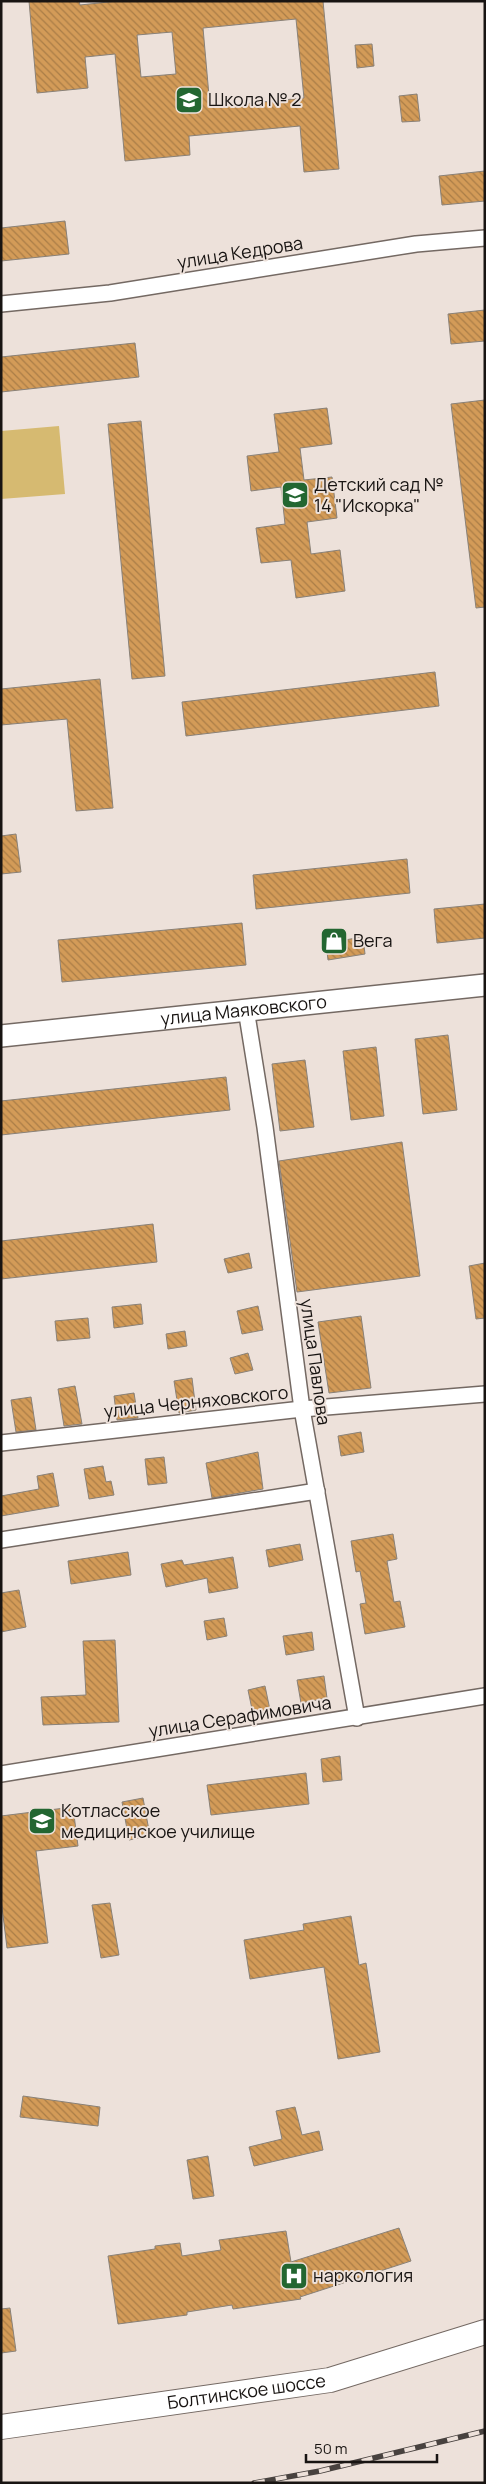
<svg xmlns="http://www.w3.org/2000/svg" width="486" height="2484" font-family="Manrope,sans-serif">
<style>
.park{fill:#d6ba71}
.building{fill:url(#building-back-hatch);stroke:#898178;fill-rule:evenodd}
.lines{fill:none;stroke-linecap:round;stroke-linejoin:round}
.street-casing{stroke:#746963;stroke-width:18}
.secondary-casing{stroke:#746963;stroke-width:24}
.primary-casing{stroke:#746963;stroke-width:26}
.street{stroke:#fff;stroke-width:15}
.secondary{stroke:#fff;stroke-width:21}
.primary{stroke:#fff;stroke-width:24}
.rail-casing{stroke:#48423f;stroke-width:5.5}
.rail{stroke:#ede1da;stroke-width:4;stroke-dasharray:11;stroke-linecap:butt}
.labels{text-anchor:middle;stroke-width:4;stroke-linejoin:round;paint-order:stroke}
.poi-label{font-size:18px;fill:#181412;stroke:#ede1da;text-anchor:start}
.street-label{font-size:18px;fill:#181412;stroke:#ede1da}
</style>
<defs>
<pattern id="building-back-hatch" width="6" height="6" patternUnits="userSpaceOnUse" patternTransform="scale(1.25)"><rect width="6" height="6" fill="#d39b58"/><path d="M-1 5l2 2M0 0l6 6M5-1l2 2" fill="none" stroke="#aa7d47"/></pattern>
</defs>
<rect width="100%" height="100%" fill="#ede1da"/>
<polygon class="park" points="59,426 65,494 1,499 1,431"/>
<g class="building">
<path d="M29 1H79L80 5 118 1H323L339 169 304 172 300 126 189 136 190 155 125 161 115 54 85 57 88 88 37 93ZM296 19 304 98 210 107 203 28ZM172 32 176 74 141 77 137 35Z"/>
<polygon points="372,44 374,66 357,68 355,45"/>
<polygon points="417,94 420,121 402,122 399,96"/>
<polygon points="485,171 485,201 442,205 439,176"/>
<polygon points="65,221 69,254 1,261 1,228"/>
<polygon points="485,310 485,341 451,344 448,314"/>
<polygon points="135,343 139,377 1,392 1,357"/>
<polygon points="485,400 485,607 476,608 451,404"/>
<polygon points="327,408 332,444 300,448 304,480 332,477 337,518 307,522 311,554 340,550 345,591 296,598 291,560 261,563 256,528 285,524 281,487 251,491 247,456 279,452 274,414"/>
<polygon points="141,421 165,676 132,679 108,424"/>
<polygon points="435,672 439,706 186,736 182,702"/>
<polygon points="100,679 113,808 76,811 67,719 1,725 1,689"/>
<polygon points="16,834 21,872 1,874 1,836"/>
<polygon points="407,859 410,893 256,909 253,875"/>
<polygon points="485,904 485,938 437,943 434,909"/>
<polygon points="242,923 246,965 62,982 58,940"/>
<polygon points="363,937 365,954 328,960 326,943"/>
<polygon points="448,1035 457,1110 423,1114 415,1039"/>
<polygon points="376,1047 384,1116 351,1120 343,1051"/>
<polygon points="305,1060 314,1127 280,1131 272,1064"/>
<polygon points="226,1077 230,1110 1,1135 1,1101"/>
<polygon points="402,1142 420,1276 297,1292 279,1161"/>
<polygon points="153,1224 157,1262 1,1279 1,1241"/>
<polygon points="249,1253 252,1268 228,1273 224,1259"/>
<polygon points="485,1263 485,1318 476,1319 469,1266"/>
<polygon points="141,1304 143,1324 114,1328 112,1307"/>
<polygon points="258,1306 263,1330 242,1334 237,1311"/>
<polygon points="361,1316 371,1388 329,1393 318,1322"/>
<polygon points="88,1318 90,1338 57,1341 55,1321"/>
<polygon points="185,1331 187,1346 168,1349 166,1334"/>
<polygon points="248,1353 253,1370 235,1374 230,1358"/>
<polygon points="192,1378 196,1410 179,1413 174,1381"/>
<polygon points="75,1386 82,1424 64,1426 58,1389"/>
<polygon points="134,1393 138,1418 117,1420 114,1396"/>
<polygon points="31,1397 36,1430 16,1432 11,1400"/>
<polygon points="361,1432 364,1452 341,1456 338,1436"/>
<polygon points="258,1452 263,1489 212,1498 206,1463"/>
<polygon points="164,1457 167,1483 148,1485 145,1459"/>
<polygon points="103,1466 106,1482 111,1481 114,1495 89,1499 84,1469"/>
<polygon points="53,1473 59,1506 1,1516 1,1496 39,1489 37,1476"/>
<polygon points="393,1534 397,1559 387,1561 394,1602 400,1601 405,1627 365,1634 360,1604 366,1603 360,1571 356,1572 351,1541"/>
<polygon points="300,1544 303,1560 269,1567 266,1550"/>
<polygon points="128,1552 131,1575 71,1584 68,1561"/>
<polygon points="233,1557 238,1588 209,1593 207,1578 166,1587 161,1564 182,1560 184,1565"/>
<polygon points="19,1590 26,1627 1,1632 1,1593"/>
<polygon points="224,1618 227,1636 207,1640 204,1621"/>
<polygon points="312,1632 314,1650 286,1655 283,1636"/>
<polygon points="115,1640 119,1722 43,1725 41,1697 86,1695 83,1641"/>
<polygon points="324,1676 327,1698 301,1703 297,1680"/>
<polygon points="265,1686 270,1710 253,1714 248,1690"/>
<polygon points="340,1756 342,1780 323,1782 321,1759"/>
<polygon points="306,1773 309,1804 211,1815 207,1785"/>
<polygon points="143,1798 150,1836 129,1840 122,1802"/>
<polygon points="73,1807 78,1846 36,1851 48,1943 7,1948 1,1899 1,1816"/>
<polygon points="110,1903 119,1955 101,1958 92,1905"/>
<polygon points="351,1916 359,1965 366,1963 380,2052 338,2059 324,1967 250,1979 244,1940 304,1930 303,1924"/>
<polygon points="23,2096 100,2107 98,2126 20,2117"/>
<polygon points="295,2107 302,2135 319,2131 323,2150 254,2166 249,2147 282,2139 276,2111"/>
<polygon points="208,2156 214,2196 193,2199 187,2160"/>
<polygon points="399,2228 411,2261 300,2297 301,2299 233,2309 232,2305 187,2312 187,2315 118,2324 108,2256 155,2249 155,2246 180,2243 182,2256 221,2250 219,2240 286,2231 291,2262"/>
<polygon points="10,2308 16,2351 1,2353 1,2309"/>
</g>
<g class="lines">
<g class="street-casing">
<g id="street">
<polyline points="1,304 110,293 416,244 485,238"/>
<polyline points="246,1009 265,1127 302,1409 357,1718"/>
<polyline points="1,1443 302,1409 485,1394"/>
<polyline points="1,1540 317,1491"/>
<polyline points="1,1774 485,1696"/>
</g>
</g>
<g class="secondary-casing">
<g id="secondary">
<path id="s1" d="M1 1036 485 985"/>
</g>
</g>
<g class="primary-casing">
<g id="primary">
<path id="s2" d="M1 2427 330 2380 485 2332"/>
</g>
</g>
<use href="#street" class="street"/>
<use href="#secondary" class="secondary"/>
<use href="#primary" class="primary"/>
<g class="rail-casing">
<polyline id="rail" points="254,2483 320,2471 485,2431"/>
</g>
<use href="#rail" class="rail"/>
</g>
<defs>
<g id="school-square" transform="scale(1.4375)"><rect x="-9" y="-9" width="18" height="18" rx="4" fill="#236631" stroke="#ede1da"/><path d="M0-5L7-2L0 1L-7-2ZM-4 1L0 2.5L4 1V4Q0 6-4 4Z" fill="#fff"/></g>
<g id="shop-square" transform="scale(1.4375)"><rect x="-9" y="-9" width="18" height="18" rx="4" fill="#236631" stroke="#ede1da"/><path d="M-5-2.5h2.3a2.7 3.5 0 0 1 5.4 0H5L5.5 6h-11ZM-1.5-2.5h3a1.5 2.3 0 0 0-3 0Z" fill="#fff"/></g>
<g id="university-square" transform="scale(1.4375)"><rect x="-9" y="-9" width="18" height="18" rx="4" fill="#236631" stroke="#ede1da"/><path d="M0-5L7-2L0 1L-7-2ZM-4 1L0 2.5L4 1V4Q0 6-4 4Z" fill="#fff"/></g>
<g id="hospital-square" transform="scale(1.4375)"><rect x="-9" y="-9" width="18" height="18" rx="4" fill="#236631" stroke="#ede1da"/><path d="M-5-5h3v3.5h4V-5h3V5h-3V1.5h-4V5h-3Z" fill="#fff"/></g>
</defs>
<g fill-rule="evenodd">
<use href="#school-square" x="189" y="100"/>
<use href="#school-square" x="295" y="495"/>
<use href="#shop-square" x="334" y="941"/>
<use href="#university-square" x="42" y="1821"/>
<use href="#hospital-square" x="294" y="2276"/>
</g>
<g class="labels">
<g class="poi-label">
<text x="208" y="106">Школа № 2</text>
<text x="314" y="491">Детский сад №<tspan x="314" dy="21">14 "Искорка"</tspan></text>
<text x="353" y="947">Вега</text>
<text x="61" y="1817">Котласское<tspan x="61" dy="21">медицинское училище</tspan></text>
<text x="313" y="2282">наркология</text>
</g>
<g class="street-label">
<text transform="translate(240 253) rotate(-9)" y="6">улица Кедрова</text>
<text dy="6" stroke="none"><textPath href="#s1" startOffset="244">улица Маяковского</textPath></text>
<text transform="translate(315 1362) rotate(82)" y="6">улица Павлова</text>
<text transform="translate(196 1402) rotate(-6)" y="6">улица Черняховского</text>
<text transform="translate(240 1717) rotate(-9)" y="6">улица Серафимовича</text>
<text dy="6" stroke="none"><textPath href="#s2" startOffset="248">Болтинское шоссе</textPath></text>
</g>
</g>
<rect width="486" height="2484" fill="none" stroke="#181412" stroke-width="5"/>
<path d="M306 2454v8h131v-8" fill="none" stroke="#181412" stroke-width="2.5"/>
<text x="314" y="2454" font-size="15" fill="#181412" stroke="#ede1da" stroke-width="4" paint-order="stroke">50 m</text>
</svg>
